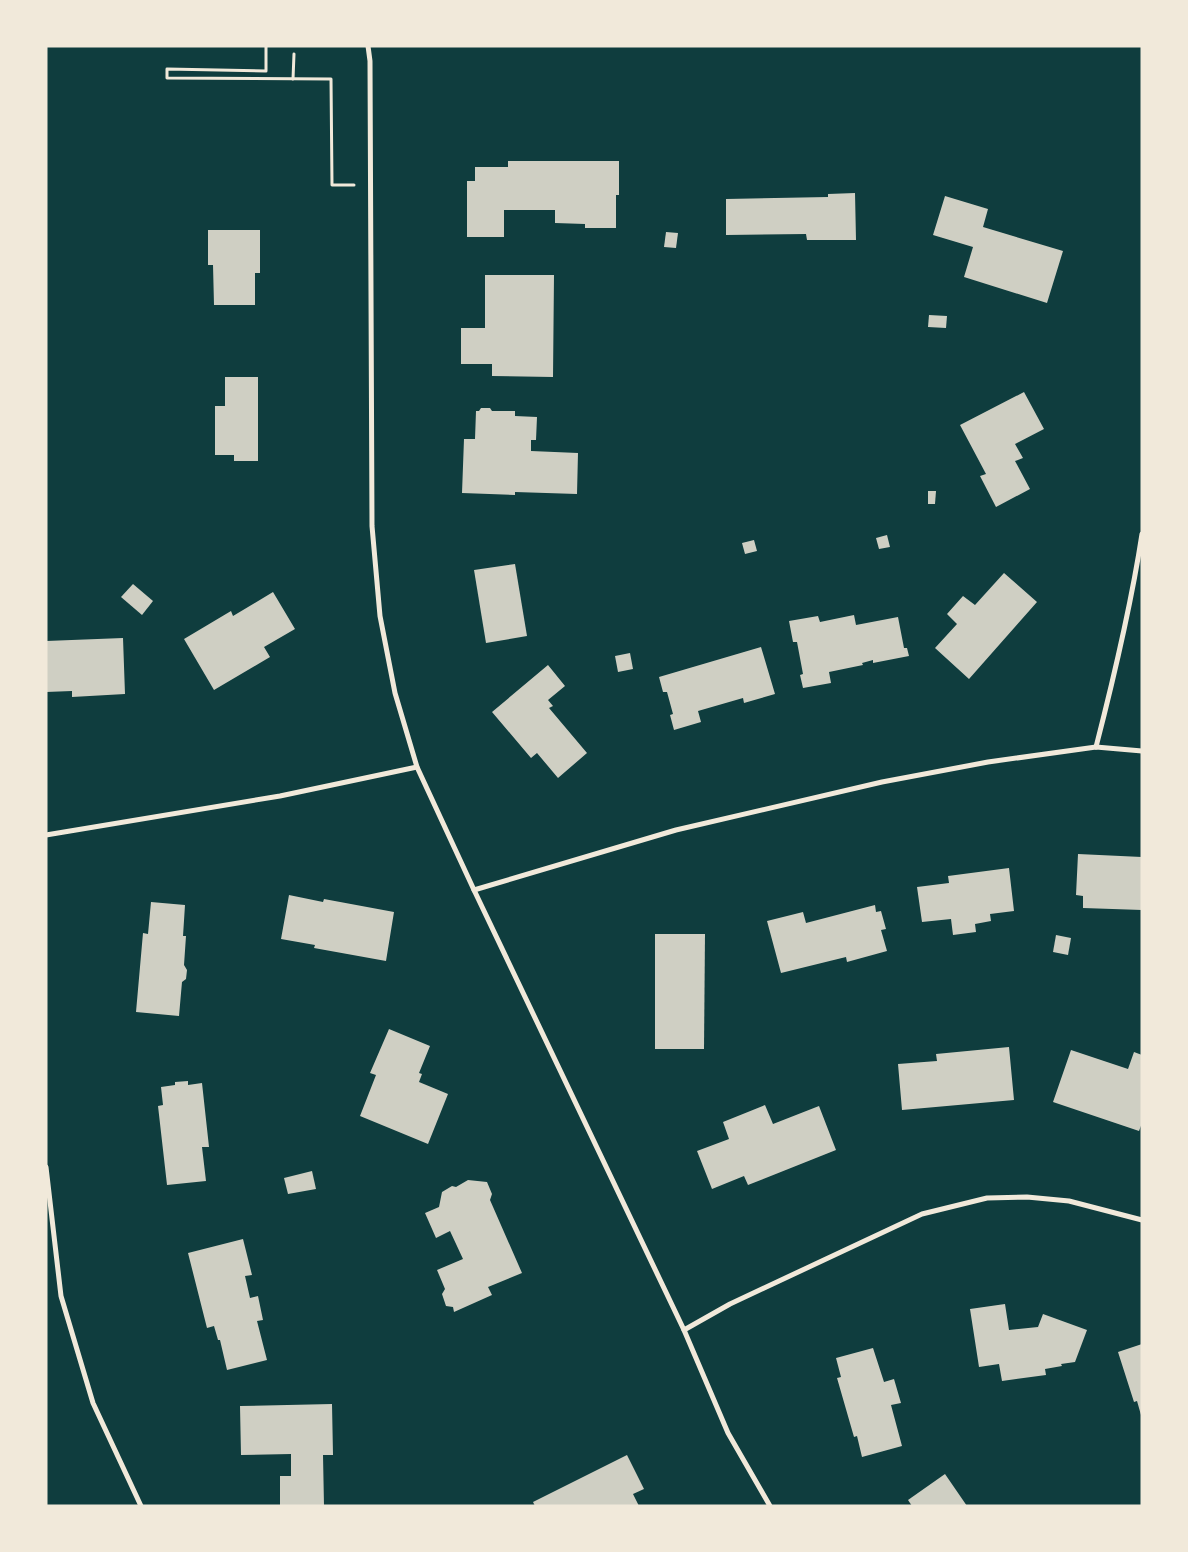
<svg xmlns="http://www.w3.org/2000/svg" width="1188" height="1552" font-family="'PT Sans',sans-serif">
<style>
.building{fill:#cfcfc3}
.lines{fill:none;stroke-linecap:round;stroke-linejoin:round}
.path{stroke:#f1e9da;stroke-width:3}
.minor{stroke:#f1e9da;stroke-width:5}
</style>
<rect width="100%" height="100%" fill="#0f3d3e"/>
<g class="building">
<polygon points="508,161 619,161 619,195 616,195 616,228 585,228 585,224 555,223 555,210 504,210 504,237 467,237 467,181 475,181 475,167 508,167"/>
<polygon points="855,193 856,240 807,240 806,234 726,235 726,199 828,197 828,194"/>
<polygon points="945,196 988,209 983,227 1063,251 1047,303 964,277 973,247 933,235"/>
<polygon points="208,230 260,230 260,273 255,273 255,305 214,305 213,265 208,265"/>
<polygon points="666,232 678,233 676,248 664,247"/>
<polygon points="485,275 554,275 553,377 492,376 492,364 461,364 461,328 485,328"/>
<polygon points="929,315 947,316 946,328 928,327"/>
<polygon points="225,377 258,377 258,461 234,461 234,455 215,455 215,406 225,406"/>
<polygon points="1024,392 1044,429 1015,444 1023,458 1015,461 1030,489 996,507 980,476 986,474 960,425"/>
<polygon points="481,408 490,408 492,411 515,411 515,416 537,417 536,440 531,440 531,451 578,453 577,494 515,492 515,495 462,493 464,439 475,439 476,411 479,411"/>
<polygon points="928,491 936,491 935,504 928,504"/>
<polygon points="887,535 890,547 879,549 876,538"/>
<polygon points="754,540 757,551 745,554 742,543"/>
<polygon points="515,564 527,636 486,643 474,570"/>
<polygon points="1004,573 1037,602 969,679 935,648 957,624 947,614 963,596 975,605"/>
<polygon points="133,584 153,601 142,615 121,597"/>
<polygon points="273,592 295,629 264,647 270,657 214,690 184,639 231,611 233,616"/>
<polygon points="854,615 856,625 898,617 904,648 907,648 909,656 873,663 873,660 862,663 863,665 829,672 831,683 803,688 800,675 803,674 797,642 793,642 789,621 818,616 820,622"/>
<polygon points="123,638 125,694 72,697 72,691 46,692 46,641"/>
<polygon points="761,647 775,694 744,703 743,698 698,711 701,722 674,730 670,715 673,714 667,692 663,692 659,677"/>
<polygon points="630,653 633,669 618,672 615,656"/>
<polygon points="548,665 565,686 548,700 553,706 549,708 587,753 558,778 537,753 531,758 492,712"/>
<polygon points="1078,854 1142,857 1142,910 1083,908 1083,896 1076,895"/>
<polygon points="1009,868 1014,911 990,914 991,921 975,924 976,932 953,935 951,919 922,922 917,887 949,883 948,876"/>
<polygon points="289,895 323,902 324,899 394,912 386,961 314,948 315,945 281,939"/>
<polygon points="151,902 185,905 183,936 186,936 184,965 187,970 186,979 182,982 179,1016 136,1012 143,933 148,934"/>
<polygon points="875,905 876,912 881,911 886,929 881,930 887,951 847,962 846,957 781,973 767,921 803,912 806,923"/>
<polygon points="655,934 705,934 704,1049 655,1049"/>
<polygon points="1056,935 1071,938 1068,955 1053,952"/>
<polygon points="389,1029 430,1046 419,1073 422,1074 419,1082 448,1094 428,1144 360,1116 376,1075 370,1073"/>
<polygon points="1009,1047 1014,1100 902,1110 898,1064 937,1061 936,1054"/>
<polygon points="1071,1050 1128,1069 1134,1052 1142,1055 1142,1123 1139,1131 1053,1102"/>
<polygon points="188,1081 188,1085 202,1083 209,1147 202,1147 206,1181 167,1185 158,1106 163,1105 161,1087 175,1085 175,1082"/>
<polygon points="765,1105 773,1124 819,1106 836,1150 748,1185 744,1176 712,1189 697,1151 729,1139 723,1122"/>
<polygon points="312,1171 316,1189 288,1194 284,1178"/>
<polygon points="468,1180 487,1182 492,1194 490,1200 522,1273 488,1287 492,1295 454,1312 453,1307 446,1306 442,1294 445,1289 437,1270 463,1259 450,1231 436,1238 425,1213 439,1207 442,1192 452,1186 456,1187"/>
<polygon points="243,1239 252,1275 245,1276 250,1298 258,1296 263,1320 257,1321 267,1360 227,1370 220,1340 218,1340 214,1326 207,1328 188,1253"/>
<polygon points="1005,1304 1009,1330 1038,1327 1043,1314 1087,1330 1075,1362 1061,1364 1062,1366 1045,1369 1046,1375 1002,1381 999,1364 979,1367 970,1309"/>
<polygon points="1142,1344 1142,1415 1141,1415 1137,1401 1134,1402 1118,1352"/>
<polygon points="873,1348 884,1382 894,1379 901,1403 891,1405 902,1446 862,1457 857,1436 854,1437 837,1378 841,1377 836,1358"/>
<polygon points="332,1404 333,1455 323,1455 324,1506 280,1506 280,1476 291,1476 291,1454 241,1455 240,1406"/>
<polygon points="627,1455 644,1489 633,1494 639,1506 535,1506 533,1502"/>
<polygon points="945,1474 967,1506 912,1506 908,1500"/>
</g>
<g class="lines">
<g class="path">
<polyline points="266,46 266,71 167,69 167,78 331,79 332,185 354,185"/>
<polyline points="293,79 294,54"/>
</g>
<g class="minor">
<polyline points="368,46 370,61 372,526 380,616 395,693 417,767 474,890 684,1330 728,1433 770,1506"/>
<path d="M1096 747C1114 677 1131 606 1142 534"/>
<polyline points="46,835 280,796 417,767"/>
<polyline points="474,890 676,830 882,782 988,762 1096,747 1142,751"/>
<polyline points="46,1167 61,1296 93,1403 141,1506"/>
<polyline points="684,1330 730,1304 922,1214 987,1198 1027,1197 1069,1201 1142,1220"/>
</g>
</g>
<rect width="1188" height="1552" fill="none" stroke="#f1e9da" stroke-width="95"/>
</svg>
